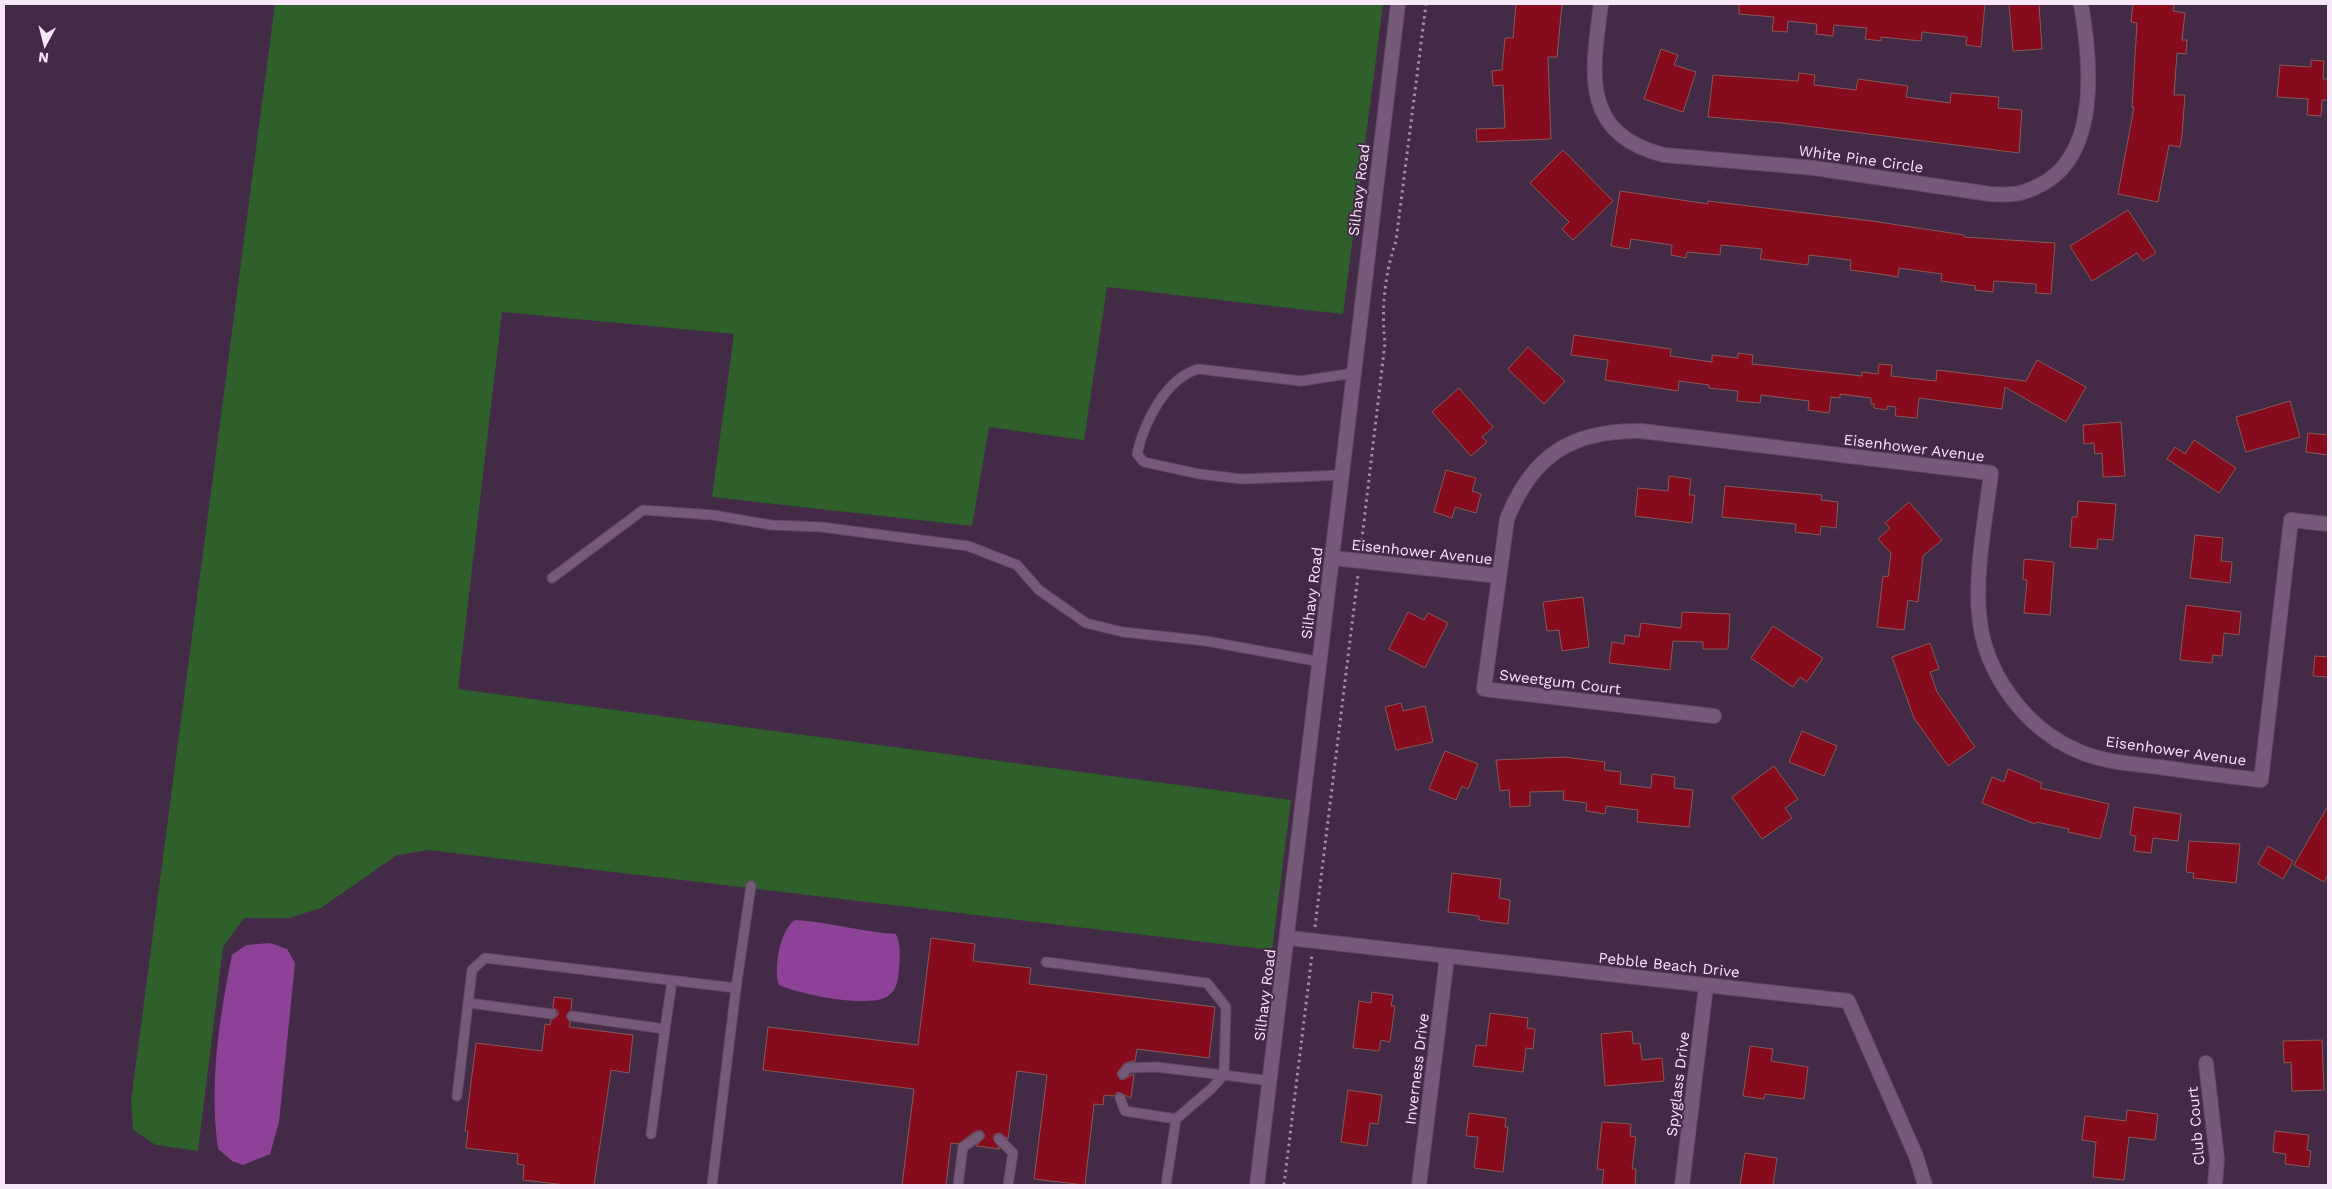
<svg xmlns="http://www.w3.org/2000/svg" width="2332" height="1189" font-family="'Work Sans',sans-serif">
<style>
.green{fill:#2f602b}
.water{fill:#8d4298}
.building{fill:#860c1d;stroke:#875b59}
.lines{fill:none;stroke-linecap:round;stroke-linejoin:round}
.service-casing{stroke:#5f4961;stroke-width:11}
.minor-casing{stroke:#5f4961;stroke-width:16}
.tertiary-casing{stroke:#5f4961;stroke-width:16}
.path{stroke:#a18da4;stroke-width:3;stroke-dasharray:2.5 4;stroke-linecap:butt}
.service{stroke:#755a79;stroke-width:9}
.minor{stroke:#755a79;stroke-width:14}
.tertiary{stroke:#755a79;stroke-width:14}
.labels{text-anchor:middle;stroke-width:4;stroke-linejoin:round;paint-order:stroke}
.street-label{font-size:15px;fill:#f7e7f9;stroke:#432a46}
</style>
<rect width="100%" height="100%" fill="#432a46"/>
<polygon class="green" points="275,4 1383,4 1343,314 1107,287 1084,440 989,427 972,526 712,497 734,334 502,312 458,689 1291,800 1272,950 428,850 397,855 321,908 289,918 244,918 223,947 198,1151 156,1145 133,1130 131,1101"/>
<g class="water">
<path d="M795 920C829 922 862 932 896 934 901 945 900 956 899 968 898 979 898 989 888 996 870 1009 798 994 779 985 773 970 780 929 795 920Z"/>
<path d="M270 943 287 949 295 963 279 1122 270 1154 243 1165 232 1161 218 1149C209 1084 219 1019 232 955L246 945Z"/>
</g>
<g class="building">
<polygon points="1516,4 1562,4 1557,57 1548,57 1551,139 1477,142 1476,129 1505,128 1503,85 1493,86 1492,71 1502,70 1505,38 1513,38"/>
<polygon points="1739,4 1985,4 1981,47 1966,45 1967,37 1922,32 1921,41 1881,37 1881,41 1865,39 1867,28 1834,25 1833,36 1816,34 1817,24 1788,21 1787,32 1772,31 1774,17 1739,14"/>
<polygon points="2009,4 2039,4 2042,49 2013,51"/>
<polygon points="2133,4 2174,4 2173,11 2185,13 2182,40 2187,40 2186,54 2177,53 2174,95 2185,95 2182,135 2180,147 2169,145 2158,202 2118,194 2134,107 2132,107 2137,23 2131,22"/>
<polygon points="1661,49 1678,55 1674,65 1696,72 1683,112 1644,99"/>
<polygon points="2311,60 2324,61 2323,79 2328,79 2328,100 2322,100 2321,116 2307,115 2308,99 2277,97 2280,65 2311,67"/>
<polygon points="1799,73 1815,75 1814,85 1856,90 1858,79 1908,86 1906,97 1950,103 1951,93 1999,97 1998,108 2022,110 2019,153 1782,123 1708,117 1713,75 1798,81"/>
<polygon points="1563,150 1613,201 1573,240 1562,229 1569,222 1530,183"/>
<polygon points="1620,191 1708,204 1708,201 1872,221 1964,235 1964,237 2055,243 2051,294 2036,293 2036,284 1994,281 1993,292 1975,290 1976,286 1941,281 1942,274 1899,268 1898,277 1880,274 1850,270 1851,260 1809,255 1808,265 1760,259 1762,249 1721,245 1720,255 1687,252 1686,258 1671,255 1672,245 1631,239 1629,249 1611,246"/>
<polygon points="2128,210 2156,253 2143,261 2137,253 2092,281 2070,246"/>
<polygon points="1574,335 1671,349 1670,356 1712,362 1712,355 1738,358 1738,353 1753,355 1752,364 1862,376 1862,372 1878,374 1879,364 1892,365 1891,376 1936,381 1937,370 2026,381 2037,360 2086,387 2066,422 2005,387 2002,409 1919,398 1917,418 1895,416 1896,407 1887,406 1887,410 1874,408 1874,404 1871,404 1871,398 1840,394 1840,398 1831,397 1829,413 1808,410 1809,401 1761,395 1760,403 1737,401 1738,391 1709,388 1709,385 1679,381 1678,391 1605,380 1608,360 1571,355"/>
<polygon points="1528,347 1565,381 1544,404 1508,369"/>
<polygon points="1459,388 1493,427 1482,437 1487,442 1471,456 1432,412"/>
<polygon points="2290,401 2300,437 2246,452 2236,417"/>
<polygon points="2121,422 2125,476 2103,477 2102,453 2095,454 2094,443 2084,444 2083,425"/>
<polygon points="2308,433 2328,435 2328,455 2306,452"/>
<polygon points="2194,440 2236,468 2219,493 2167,459 2175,447 2185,454"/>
<polygon points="1446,470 1476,478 1472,491 1481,494 1476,513 1455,507 1452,518 1434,512"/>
<polygon points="1669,476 1691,479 1689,495 1695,495 1692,523 1635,516 1638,488 1668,491"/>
<polygon points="1725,486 1822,495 1821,500 1838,502 1836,528 1821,526 1820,535 1795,532 1796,524 1722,517"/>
<polygon points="2078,501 2116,504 2113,540 2098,539 2097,549 2070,547 2072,517 2077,517"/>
<polygon points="1909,502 1942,540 1923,556 1918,602 1908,600 1904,630 1877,627 1883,576 1888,577 1891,553 1878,539 1890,528 1885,523"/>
<polygon points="2195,535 2223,538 2221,561 2232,562 2230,583 2190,578"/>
<polygon points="2024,559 2054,562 2050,615 2024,613 2027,580 2023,579"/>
<polygon points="1583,597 1589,647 1562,651 1559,630 1547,631 1543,602"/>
<polygon points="2186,605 2241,612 2239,635 2224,633 2222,656 2213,655 2212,663 2180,660"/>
<polygon points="1408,612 1424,620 1428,613 1448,623 1425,668 1389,649"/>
<polygon points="1682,612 1730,614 1728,649 1703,649 1703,642 1673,641 1670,670 1609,663 1612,642 1624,644 1625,635 1639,637 1641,623 1681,628"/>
<polygon points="1773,626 1823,658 1807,682 1800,677 1793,687 1751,658"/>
<polygon points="1930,643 1939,669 1930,672 1937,692 1975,747 1948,766 1914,718 1892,657"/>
<polygon points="2315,656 2328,657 2328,677 2313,676"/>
<polygon points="1401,703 1403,711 1425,706 1433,742 1396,750 1385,707"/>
<polygon points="1802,731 1837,746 1824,776 1789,762"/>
<polygon points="1445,751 1478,764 1468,789 1462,786 1456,800 1429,789"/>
<polygon points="1564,757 1605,762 1604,770 1621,772 1620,784 1651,788 1652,774 1675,777 1674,788 1693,790 1689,827 1637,822 1638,810 1606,806 1605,814 1586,811 1587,803 1563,800 1564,791 1530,792 1530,806 1510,807 1509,790 1500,791 1496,760"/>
<polygon points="1774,766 1798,799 1785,808 1792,818 1762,839 1732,797"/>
<polygon points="2008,769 2042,783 2040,788 2109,804 2100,839 2068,832 2069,829 2036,822 2035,824 1982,803 1992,777 2004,782"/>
<polygon points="2328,806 2328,874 2324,882 2294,865"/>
<polygon points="2134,807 2181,814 2178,841 2153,838 2151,853 2134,851 2136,836 2130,835"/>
<polygon points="2189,841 2240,844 2236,883 2193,878 2194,873 2186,872"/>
<polygon points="2268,846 2293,861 2283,879 2258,864"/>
<polygon points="1452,873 1501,879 1499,898 1510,900 1508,924 1479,920 1479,916 1448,912"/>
<polygon points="931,938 975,944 973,961 1031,968 1029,984 1215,1007 1209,1058 1137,1049 1135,1061 1125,1063 1117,1073 1119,1078 1122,1080 1134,1074 1131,1098 1118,1092 1114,1096 1104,1095 1103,1105 1094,1104 1085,1185 1034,1179 1047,1075 1017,1071 1008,1139 1000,1133 995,1134 993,1138 1000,1149 976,1146 985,1136 982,1131 976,1131 958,1144 951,1143 946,1185 902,1185 914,1089 763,1070 768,1027 918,1045"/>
<polygon points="1372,992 1393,995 1391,1006 1395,1006 1390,1042 1381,1040 1379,1051 1353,1048 1359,1001 1371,1003"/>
<polygon points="554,997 572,999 571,1010 566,1016 570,1022 569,1027 633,1035 629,1073 611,1070 594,1185 566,1185 523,1180 524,1165 517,1164 518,1154 466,1148 468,1131 465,1131 476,1043 542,1051 545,1024 550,1025 551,1020 558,1015 558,1011 553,1008"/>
<polygon points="1490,1013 1528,1018 1527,1028 1535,1029 1533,1049 1526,1048 1523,1072 1473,1066 1476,1045 1486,1046"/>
<polygon points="1632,1031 1633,1044 1640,1043 1642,1060 1662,1058 1664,1081 1605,1086 1601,1034"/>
<polygon points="2322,1040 2324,1090 2292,1091 2291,1062 2284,1063 2283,1041"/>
<polygon points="1750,1046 1773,1049 1771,1061 1808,1067 1804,1099 1765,1094 1764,1099 1743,1096"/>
<polygon points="1348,1090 1382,1095 1378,1124 1370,1123 1367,1146 1341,1142"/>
<polygon points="2127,1110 2158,1114 2155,1140 2129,1137 2124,1180 2093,1177 2096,1142 2082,1140 2085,1116 2126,1121"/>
<polygon points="1469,1113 1506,1118 1505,1127 1508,1127 1503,1172 1474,1168 1478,1137 1466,1136"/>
<polygon points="1602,1122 1631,1124 1630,1136 1636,1137 1632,1169 1636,1169 1635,1185 1602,1185 1604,1170 1597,1169"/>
<polygon points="2275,1131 2309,1135 2307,1150 2311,1151 2309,1167 2285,1164 2286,1154 2273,1152"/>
<polygon points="1745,1153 1777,1158 1773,1185 1740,1185"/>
</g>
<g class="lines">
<g class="service-casing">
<g id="service">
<path d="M1342 475 1242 479 1199 474 1144 462 1137 454C1144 423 1165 379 1198 369L1301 381 1354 373"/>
<polyline points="552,578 643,510 713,515 771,525 821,527 968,546 1017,565 1039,590 1086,623 1123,632 1206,641 1321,662"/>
<polyline points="1046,962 1207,983 1226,1007 1224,1075 1156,1067 1128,1068 1123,1074"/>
<polyline points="469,1003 552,1014"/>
<polyline points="572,1016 665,1029 672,981"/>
<polyline points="457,1096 472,970 485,958 736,988"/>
<polyline points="1120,1098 1125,1111 1176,1119"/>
<polyline points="651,1134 665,1029"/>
<polyline points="999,1139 1013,1153 1008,1185"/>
<polyline points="712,1185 736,988 751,886"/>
<polyline points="958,1185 963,1147 979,1136"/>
<polyline points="1166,1185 1176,1119 1211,1089 1224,1075 1270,1081"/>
</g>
</g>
<g class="minor-casing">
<g id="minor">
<path d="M1601 4C1592 72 1580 134 1664 155L1814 168 1990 194C1997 194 2005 195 2013 194 2021 194 2030 190 2038 186 2101 157 2091 61 2081 4"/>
<polyline points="1333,558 1499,576"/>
<path d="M1714 716 1484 689 1507 519C1533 454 1573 430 1641 431L1991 473C1986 515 1975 573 1979 613 1983 671 2024 728 2078 751 2103 762 2133 764 2159 767 2193 772 2227 776 2261 780L2291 520 2328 524"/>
<polyline points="1289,938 1848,1001 1916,1156 1925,1185"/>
<polyline points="2206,1063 2217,1159 2215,1185"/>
<polyline points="1419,1185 1447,957"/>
<polyline points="1682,1185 1706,986"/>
</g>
</g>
<g class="tertiary-casing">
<polyline id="tertiary" points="1257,1185 1398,4"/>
</g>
<g class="path">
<path d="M1361 547 1385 343C1381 309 1385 272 1396 241L1426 4"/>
<polyline points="1315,927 1358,575"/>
<polyline points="1284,1185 1312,955"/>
</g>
<use href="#service" class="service"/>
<use href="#minor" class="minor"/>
<use href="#tertiary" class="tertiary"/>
</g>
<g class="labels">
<g class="street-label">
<text transform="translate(1861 159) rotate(8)" y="5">White Pine Circle</text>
<text transform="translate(1359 190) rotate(-83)" y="5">Silhavy Road</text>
<text transform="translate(1914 448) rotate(7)" y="5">Eisenhower Avenue</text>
<text transform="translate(1422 552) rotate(6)" y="5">Eisenhower Avenue</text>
<text transform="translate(1312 593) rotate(-83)" y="5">Silhavy Road</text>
<text transform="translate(1560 682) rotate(7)" y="5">Sweetgum Court</text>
<text transform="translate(2176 751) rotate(8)" y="5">Eisenhower Avenue</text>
<text transform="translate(1669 965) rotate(6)" y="5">Pebble Beach Drive</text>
<text transform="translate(1265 995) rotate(-83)" y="5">Silhavy Road</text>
<text transform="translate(1417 1069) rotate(-83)" y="5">Inverness Drive</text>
<text transform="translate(1678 1084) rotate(-83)" y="5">Spyglass Drive</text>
<text transform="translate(2196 1126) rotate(-95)" y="5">Club Court</text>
</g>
</g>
<rect width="2332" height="1189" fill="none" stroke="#f7e7f9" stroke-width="10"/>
<g transform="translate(45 45) rotate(187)" stroke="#432a46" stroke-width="4" paint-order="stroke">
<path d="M0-4L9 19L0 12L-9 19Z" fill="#f7e7f9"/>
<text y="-8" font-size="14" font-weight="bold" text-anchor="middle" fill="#f7e7f9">N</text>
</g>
</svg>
